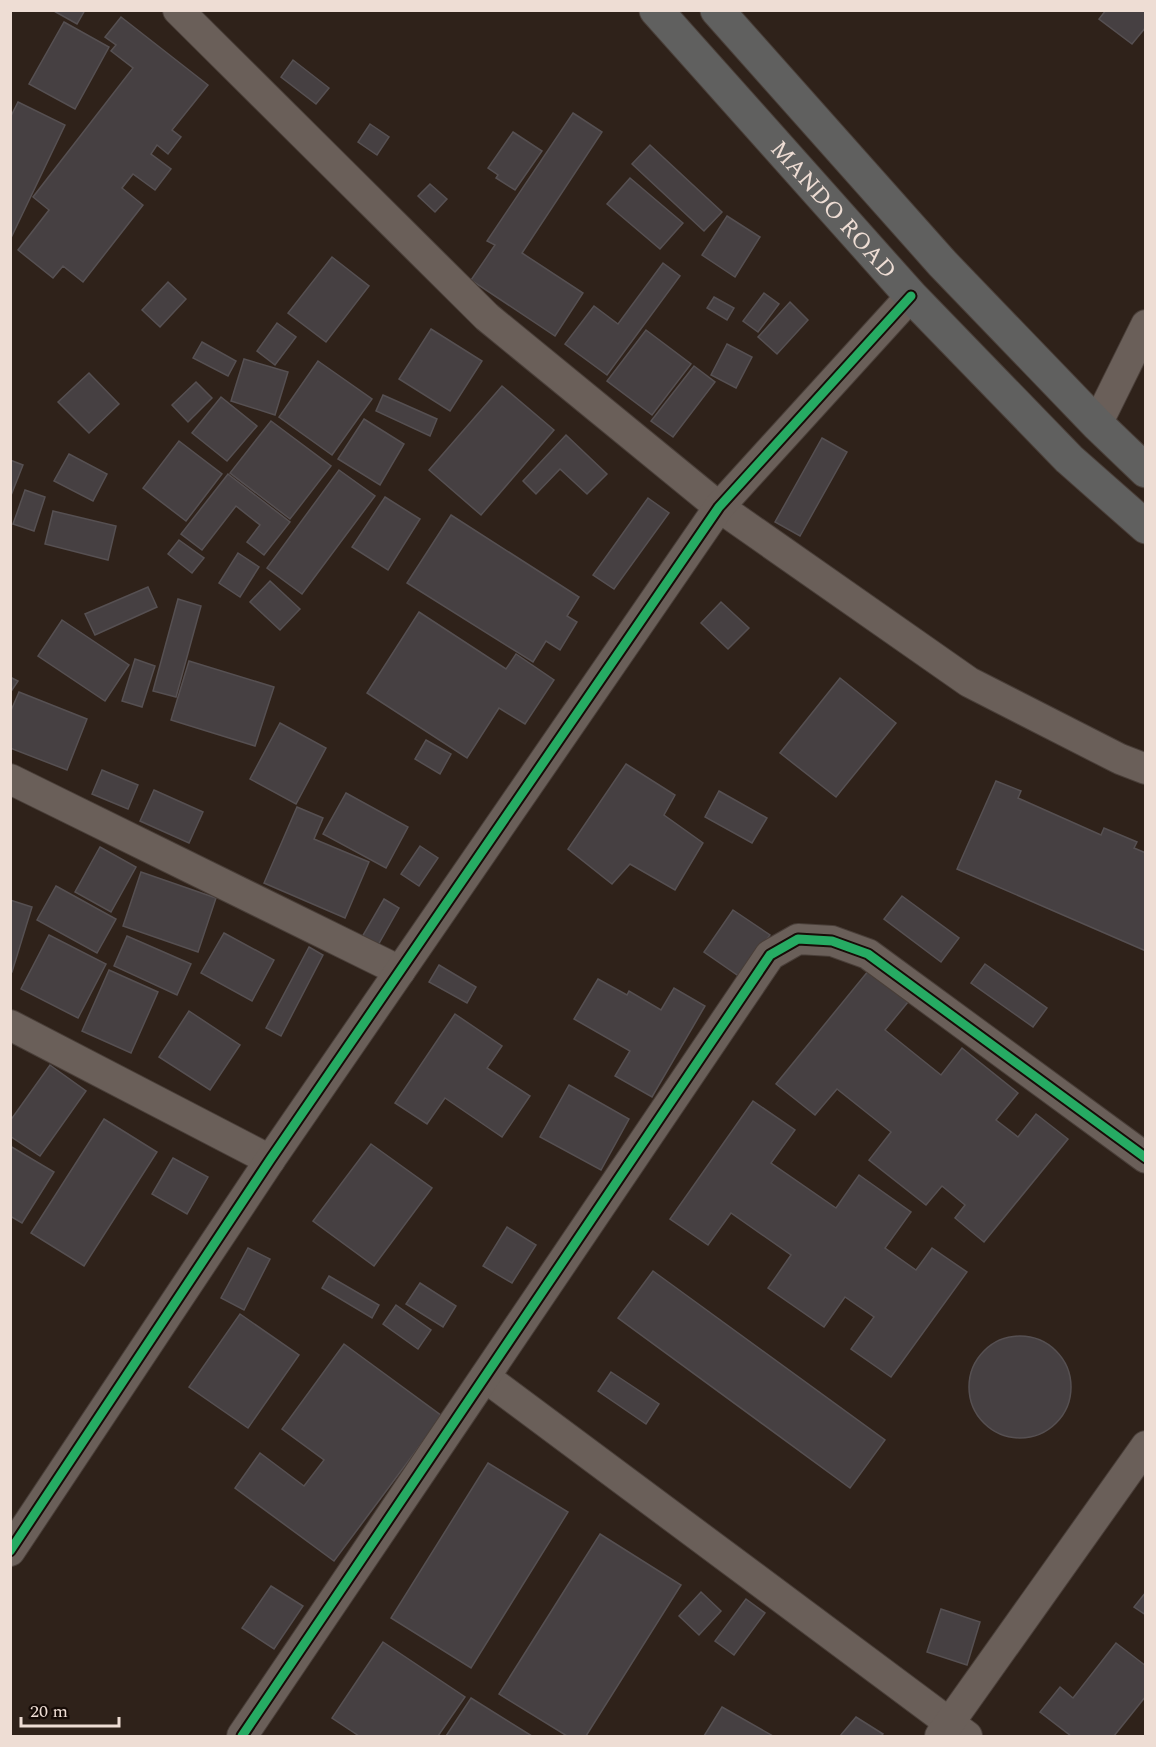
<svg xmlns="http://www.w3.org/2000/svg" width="1156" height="1747" font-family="Spectral,serif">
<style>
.building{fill:#464042;stroke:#565052;stroke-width:1.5}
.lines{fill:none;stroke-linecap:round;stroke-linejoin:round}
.minor-casing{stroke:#493e38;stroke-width:32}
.trunk-casing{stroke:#493e38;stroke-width:35}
.minor{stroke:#6a5f59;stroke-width:30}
.trunk{stroke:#60605f;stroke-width:33}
.cycleway-casing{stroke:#170c07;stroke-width:13}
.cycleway{stroke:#26ab63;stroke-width:9}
.labels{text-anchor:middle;stroke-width:6;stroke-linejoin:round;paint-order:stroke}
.street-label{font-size:24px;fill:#eeddd4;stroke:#170c07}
</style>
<rect width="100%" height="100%" fill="#2f221a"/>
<g class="building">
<polygon points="52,10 85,10 77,24"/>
<polygon points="1106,10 1146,10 1146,27 1132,44 1099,19"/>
<polygon points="121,17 208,85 172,130 181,137 168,154 157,145 151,154 171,169 155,190 133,174 122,188 143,205 83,282 63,266 53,278 18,250 49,210 33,197 133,68 111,51 116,45 105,37"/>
<polygon points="64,22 109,47 75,109 29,84"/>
<polygon points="293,60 329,88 316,104 281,77"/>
<polygon points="18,102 65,125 10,240 10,118"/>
<polygon points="573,113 602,132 522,253 583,293 555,336 471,280 495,245 487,241"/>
<polygon points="370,124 389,137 377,155 358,142"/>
<polygon points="513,132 542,151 515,190 496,178 498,175 488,168"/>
<polygon points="650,145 722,212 704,231 632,164"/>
<polygon points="630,178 683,223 660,249 607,204"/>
<polygon points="430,184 447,199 435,212 418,196"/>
<polygon points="727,216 760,237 735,277 702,255"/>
<polygon points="332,257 369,286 326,342 288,313"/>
<polygon points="663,263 680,276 607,375 565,344 594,306 618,324"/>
<polygon points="168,282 186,299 160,327 142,310"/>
<polygon points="764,293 779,304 758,332 743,321"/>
<polygon points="714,297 734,308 727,320 707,308"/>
<polygon points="790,302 808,320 777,354 758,337"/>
<polygon points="277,323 296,337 275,365 257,351"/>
<polygon points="431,329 482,361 450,411 399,379"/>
<polygon points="646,330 691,364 652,415 607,381"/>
<polygon points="202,342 236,361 228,376 193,358"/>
<polygon points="727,344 752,357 736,388 711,375"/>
<polygon points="244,359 288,372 275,415 231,401"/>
<polygon points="318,361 372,399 332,455 279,417"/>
<polygon points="694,366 715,382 673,437 651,421"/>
<polygon points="89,373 119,404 89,433 58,402"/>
<polygon points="196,382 212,398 188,422 172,405"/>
<polygon points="502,386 554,430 481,515 429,470"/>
<polygon points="383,395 437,419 430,436 376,411"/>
<polygon points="221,397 257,426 227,461 192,433"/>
<polygon points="364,419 404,444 380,485 338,459"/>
<polygon points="271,421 331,466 290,519 230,473"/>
<polygon points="566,435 607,474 587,494 560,469 536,494 523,481"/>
<polygon points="822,438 847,452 800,536 775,522"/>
<polygon points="179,441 222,474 186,521 143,488"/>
<polygon points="69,454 107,474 93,501 54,481"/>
<polygon points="10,460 23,465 10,498"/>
<polygon points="339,470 375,496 302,594 267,568"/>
<polygon points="228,474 290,522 264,555 247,542 260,525 236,506 202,550 181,534"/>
<polygon points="25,490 45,497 34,531 13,524"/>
<polygon points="385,497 420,519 388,570 352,547"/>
<polygon points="648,498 669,513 614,589 593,575"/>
<polygon points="53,511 116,526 108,560 45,544"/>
<polygon points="451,515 579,597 567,616 577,622 560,650 546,641 533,662 407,583"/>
<polygon points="179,540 204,558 192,573 168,554"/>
<polygon points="238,553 259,567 240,597 219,583"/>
<polygon points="270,581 300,609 280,630 250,602"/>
<polygon points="148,587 157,607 95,635 85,614"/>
<polygon points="178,599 201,606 176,697 153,691"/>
<polygon points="721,602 749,628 728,649 701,623"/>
<polygon points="419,612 506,669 516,654 554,680 525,724 499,708 467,758 367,693"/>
<polygon points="62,620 129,665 105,701 38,656"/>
<polygon points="135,659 155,666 142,707 122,701"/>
<polygon points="189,661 274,687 255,746 171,720"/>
<polygon points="10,677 18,681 10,693"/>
<polygon points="840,678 896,723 836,797 780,753"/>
<polygon points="19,692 87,719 67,770 10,748 10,713"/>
<polygon points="280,723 326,748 296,804 250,779"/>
<polygon points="426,740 451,754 440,774 415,759"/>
<polygon points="626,764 675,795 664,815 703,843 675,890 630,864 612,884 568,849"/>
<polygon points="102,770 138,785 128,809 92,794"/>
<polygon points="996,781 1021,791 1018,798 1101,835 1104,828 1137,842 1134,848 1146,853 1146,951 957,869"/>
<polygon points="154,790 203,812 189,843 140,821"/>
<polygon points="719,791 767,818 752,843 705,817"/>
<polygon points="346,793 408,827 386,868 323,834"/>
<polygon points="297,807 323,818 314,839 369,862 345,918 264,883"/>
<polygon points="420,846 438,858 419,886 401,874"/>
<polygon points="100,847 136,867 111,912 75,892"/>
<polygon points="141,872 216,898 198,952 123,926"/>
<polygon points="56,886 116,919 97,953 37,920"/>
<polygon points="902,896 959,938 941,962 884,919"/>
<polygon points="384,899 399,908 377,947 362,937"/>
<polygon points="10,900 32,907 12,972 10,972"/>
<polygon points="733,910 770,935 740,977 704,952"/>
<polygon points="224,933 274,960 252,1001 201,973"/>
<polygon points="49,935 106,964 78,1018 21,989"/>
<polygon points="127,936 191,964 177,995 114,966"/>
<polygon points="309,947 323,955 281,1036 266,1028"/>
<polygon points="985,964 1047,1008 1033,1027 971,983"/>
<polygon points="439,965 476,987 467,1003 429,982"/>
<polygon points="109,970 158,992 131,1053 82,1031"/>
<polygon points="869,970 908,1002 885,1030 941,1075 962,1048 1018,1093 996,1120 1018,1137 1036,1114 1068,1139 984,1242 955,1218 965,1205 942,1186 926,1205 869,1160 891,1132 837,1089 815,1115 776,1084"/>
<polygon points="598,979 627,995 629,991 661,1010 674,988 705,1006 652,1097 615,1076 630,1051 574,1019"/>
<polygon points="189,1011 240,1045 210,1090 159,1057"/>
<polygon points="455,1014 502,1046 487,1068 530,1096 502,1137 445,1098 427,1124 395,1103"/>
<polygon points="50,1065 86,1091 40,1156 10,1136 10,1121"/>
<polygon points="569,1085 629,1119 601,1170 540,1137"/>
<polygon points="753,1101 795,1130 771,1163 836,1208 859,1175 911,1212 885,1248 916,1270 932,1248 967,1272 891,1377 851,1349 874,1317 845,1297 824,1327 768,1288 791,1255 731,1213 708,1245 670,1219"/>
<polygon points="104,1119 157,1152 84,1266 31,1233"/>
<polygon points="371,1144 432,1188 374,1266 313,1221"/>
<polygon points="10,1146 54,1172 22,1223 10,1216"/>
<polygon points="173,1158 208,1177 187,1214 152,1194"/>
<polygon points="507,1227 536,1245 512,1283 483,1266"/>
<polygon points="248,1248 270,1259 244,1310 221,1298"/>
<polygon points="653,1271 885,1440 850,1488 618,1318"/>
<polygon points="329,1276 379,1305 372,1318 322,1288"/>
<polygon points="420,1283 456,1306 443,1327 406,1304"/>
<polygon points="396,1305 431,1330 418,1349 383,1324"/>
<polygon points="240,1314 299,1355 248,1428 189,1387"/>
<circle cx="1020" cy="1387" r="51"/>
<polygon points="344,1344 442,1416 334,1561 235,1488 260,1453 304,1486 324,1460 282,1429"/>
<polygon points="611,1372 659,1404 646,1424 598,1391"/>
<polygon points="488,1463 568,1512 471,1668 391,1618"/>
<polygon points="600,1534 681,1585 586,1736 567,1736 499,1694"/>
<polygon points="271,1586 303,1606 274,1649 242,1628"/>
<polygon points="701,1592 721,1611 699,1635 679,1616"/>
<polygon points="1146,1592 1146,1615 1134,1607"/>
<polygon points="746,1599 765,1613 734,1655 715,1641"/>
<polygon points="941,1609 980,1622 967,1665 927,1652"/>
<polygon points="383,1642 465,1697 438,1736 359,1736 332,1718"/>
<polygon points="1116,1643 1146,1666 1146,1696 1114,1736 1071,1736 1040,1712 1060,1687 1073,1698"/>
<polygon points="471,1698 532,1736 446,1736"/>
<polygon points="722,1707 773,1736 704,1736"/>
<polygon points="856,1717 883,1734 881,1736 840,1736"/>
</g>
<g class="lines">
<g class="minor-casing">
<g id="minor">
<polyline points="178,10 487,317 719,507 969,682 1120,759 1146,769"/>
<polyline points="1097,424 1146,325"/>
<polyline points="10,779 400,971"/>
<polyline points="10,1025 270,1160"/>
<polyline points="485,1377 967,1736"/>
<polyline points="10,1551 270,1160 719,507 911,296"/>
<polyline points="242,1736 770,955 798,939 832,941 868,954 1146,1158"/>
<polyline points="940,1736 1146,1446"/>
</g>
</g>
<g class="trunk-casing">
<g id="trunk">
<path id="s1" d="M656 10 911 296 1069 459 1146 527"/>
<polyline points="717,10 942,263 1097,424 1146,471"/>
</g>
</g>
<use href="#minor" class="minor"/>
<use href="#trunk" class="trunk"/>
<g class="cycleway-casing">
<g id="cycleway">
<polyline points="10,1551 270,1160 719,507 911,296"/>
<polyline points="242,1736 770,955 798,939 832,941 868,954 1146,1158"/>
</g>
</g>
<use href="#cycleway" class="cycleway"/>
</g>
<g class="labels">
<g class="street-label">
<text dy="8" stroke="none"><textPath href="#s1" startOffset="267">MANDO ROAD</textPath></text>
</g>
</g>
<rect width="1156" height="1747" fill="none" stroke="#eeddd4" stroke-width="24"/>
<path d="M21 1717v9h98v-9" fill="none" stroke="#eeddd4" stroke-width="3"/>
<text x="30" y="1717" font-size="18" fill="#eeddd4" stroke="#170c07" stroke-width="4.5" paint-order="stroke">20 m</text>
</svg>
